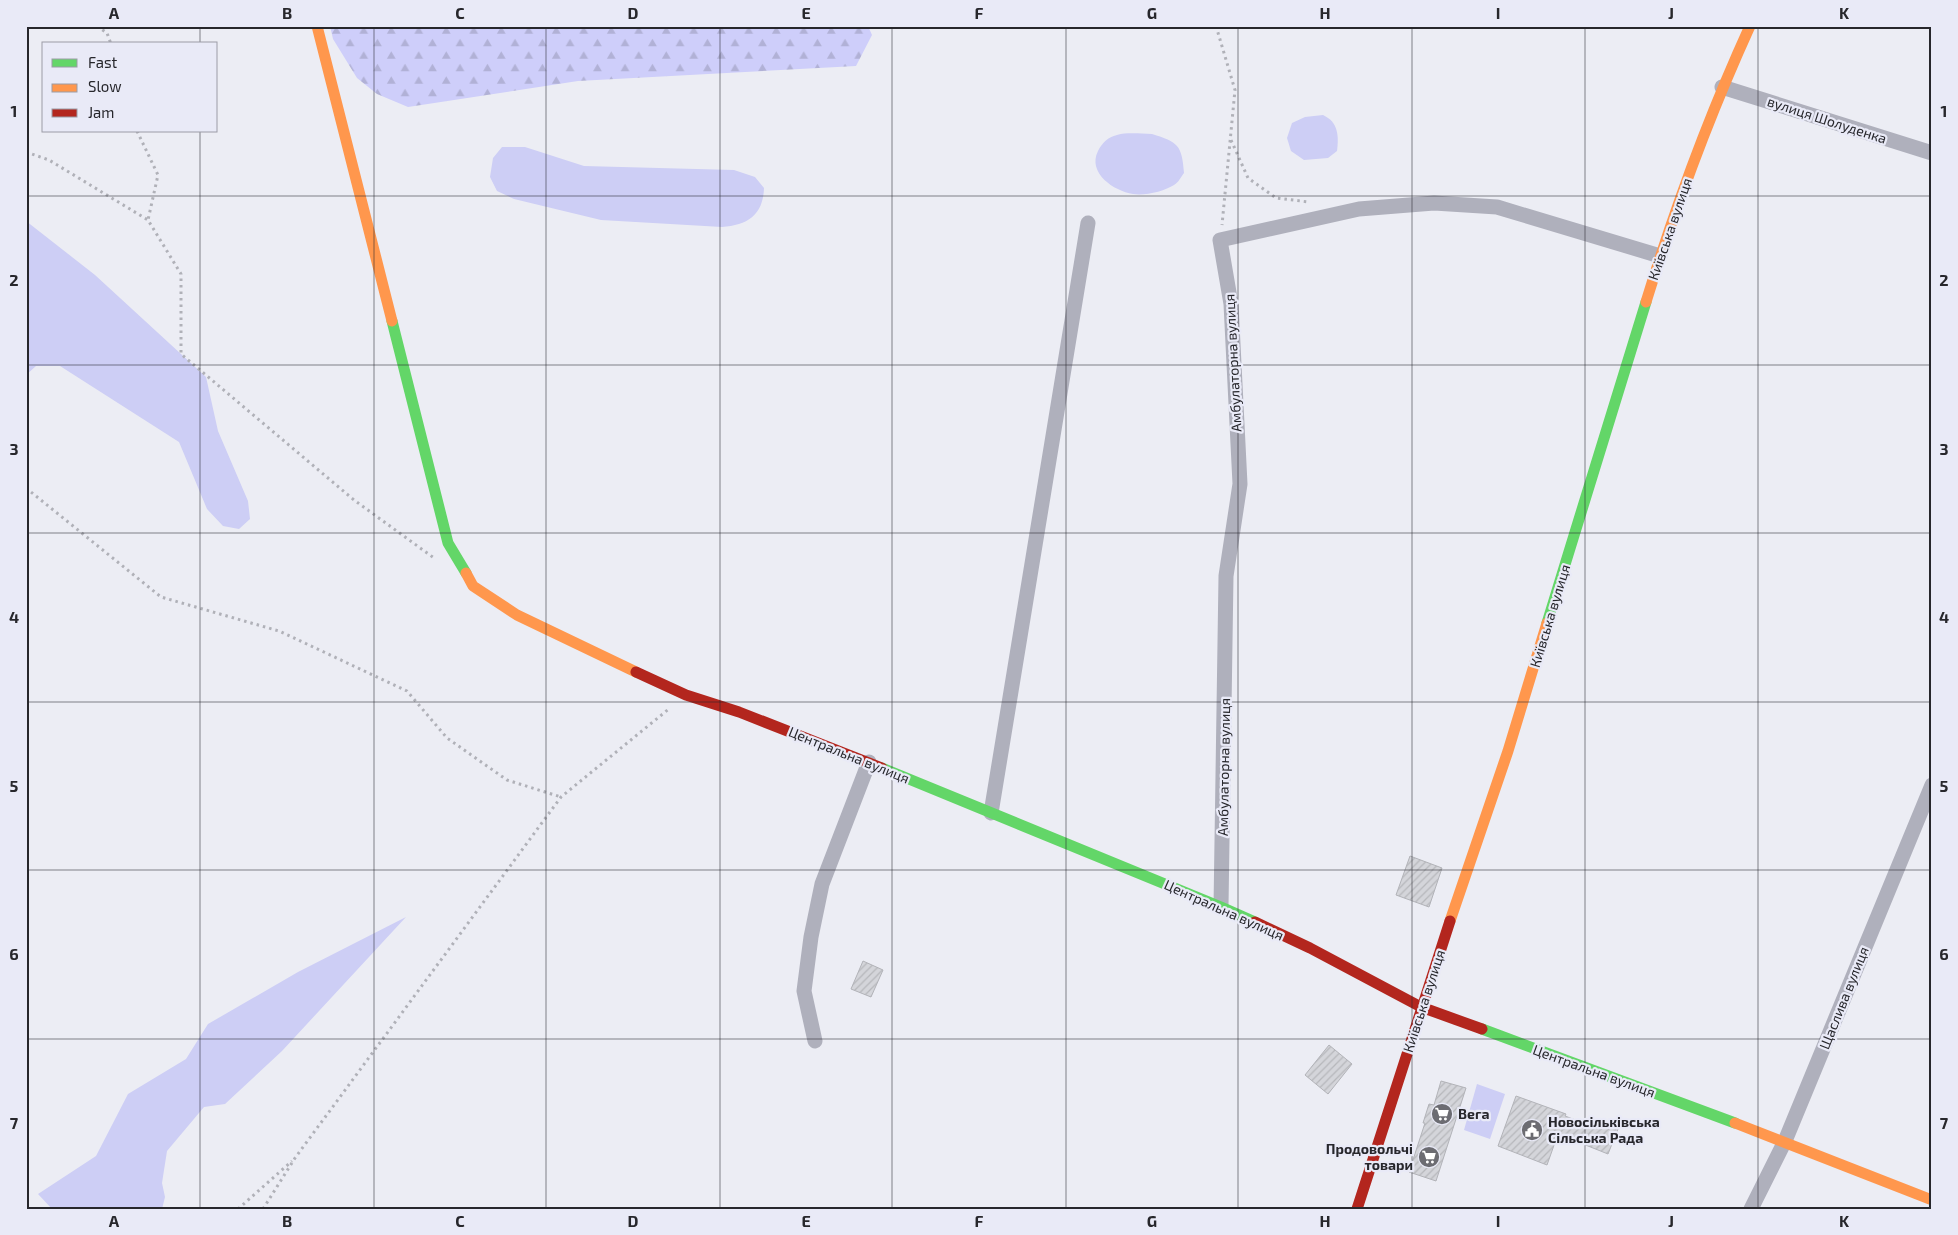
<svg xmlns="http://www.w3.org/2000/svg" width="1958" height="1235" font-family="'Exo 2',sans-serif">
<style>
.forest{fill:url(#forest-firs)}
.water{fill:#cdcef5}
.building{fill:url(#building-hatch);stroke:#b2b3b8}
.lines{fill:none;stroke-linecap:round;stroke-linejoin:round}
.path{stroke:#b0b1b8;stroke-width:3;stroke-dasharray:2.5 4;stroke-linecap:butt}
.street{stroke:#afb0bc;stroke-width:15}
.fast{stroke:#63d668;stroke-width:11}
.slow{stroke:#ff974d;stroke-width:11}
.jam{stroke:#b3261e;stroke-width:11}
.grid{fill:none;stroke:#27272c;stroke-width:1;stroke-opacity:0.55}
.labels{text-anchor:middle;stroke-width:4.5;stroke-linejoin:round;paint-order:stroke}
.street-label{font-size:14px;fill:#27272c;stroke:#e9eaf7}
.poi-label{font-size:14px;font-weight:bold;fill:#27272c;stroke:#e9eaf7;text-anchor:start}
.neatline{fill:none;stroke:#27272c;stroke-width:2}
.grid-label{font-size:16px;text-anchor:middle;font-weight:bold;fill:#27272c}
</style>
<defs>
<pattern id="forest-firs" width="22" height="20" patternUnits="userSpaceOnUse" patternTransform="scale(1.25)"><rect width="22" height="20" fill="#cecefa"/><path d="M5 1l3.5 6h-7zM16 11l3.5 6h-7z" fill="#b1b1d6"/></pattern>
<pattern id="building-hatch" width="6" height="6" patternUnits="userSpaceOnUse" patternTransform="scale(1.25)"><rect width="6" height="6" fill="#d4d5da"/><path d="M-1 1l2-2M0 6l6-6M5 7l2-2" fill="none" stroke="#b6b7bb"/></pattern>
</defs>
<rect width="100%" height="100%" fill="#ecedf4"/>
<polygon class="forest" points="330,26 868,26 872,35 856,66 578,81 408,107 377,94 357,78 333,39"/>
<g class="water">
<path d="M1323 115C1338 122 1339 135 1337 151L1328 158 1304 160 1291 151 1287 138 1292 123 1305 117Z"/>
<path d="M1152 134C1178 142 1182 145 1184 173 1181 177 1178 183 1174 185 1165 191 1145 196 1133 194 1114 191 1087 173 1098 151 1102 143 1108 137 1117 135 1128 132 1141 134 1152 134Z"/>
<path d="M502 147H525L584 166 734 170 755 177 764 188C763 216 747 225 722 227L601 220 514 199 497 191 490 177 493 158Z"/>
<polygon points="26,221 95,275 206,377 218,431 248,501 250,519 239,529 223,526 207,509 179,442 60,366 36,366 26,375"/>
<polygon points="406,917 282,1051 225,1104 204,1107 167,1151 162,1183 165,1197 162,1209 52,1209 38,1194 96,1156 128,1094 186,1059 208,1024 298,972"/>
<polygon points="1477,1084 1505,1094 1490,1139 1464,1130"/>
</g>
<g class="building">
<polygon points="1410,856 1442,868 1429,907 1396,895"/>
<polygon points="863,961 883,970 871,997 851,989"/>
<polygon points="1329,1045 1352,1064 1328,1094 1305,1075"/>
<polygon points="1441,1081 1466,1088 1436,1181 1409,1172 1425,1123 1423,1123 1429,1104 1434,1105"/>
<polygon points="1516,1096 1566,1114 1565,1116 1594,1127 1596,1120 1618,1129 1608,1154 1558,1134 1547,1165 1498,1146"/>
</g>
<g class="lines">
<g class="path">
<polyline points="97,26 107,33 111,44"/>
<polyline points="1216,26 1235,90 1222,225"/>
<polyline points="137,131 158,175 148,220"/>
<polyline points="1231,140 1248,178 1276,198 1309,202"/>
<polyline points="26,152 49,160 148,220 181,274 181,354 354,500 434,558"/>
<polyline points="26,488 161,597 279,631 407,691 447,738 507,780 561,797"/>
<polyline points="238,1209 292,1161"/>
<polyline points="263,1209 295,1158 561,797 670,708"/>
</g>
<g class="street">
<polyline points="1722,87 1932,153"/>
<polyline points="991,813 1088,223"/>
<polyline points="1221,907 1226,576 1240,484 1231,304 1220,240 1359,209 1434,203 1497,207 1660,256"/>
<polyline points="815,1041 804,991 811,937 822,884 869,762"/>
<polyline points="1751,1209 1785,1141 1932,785"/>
</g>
<g class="fast">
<polyline points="392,321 448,543 466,573"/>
<polyline points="1547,623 1646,302"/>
<polyline points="882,768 1221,907 1255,922"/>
<polyline points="1482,1029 1735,1123"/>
</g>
<g class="slow">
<polyline points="317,26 392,321"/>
<path d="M1646 302C1675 208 1709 116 1750 26"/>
<polyline points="466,573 473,586 517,615 636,672"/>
<polyline points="1450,921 1508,751 1547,623"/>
<polyline points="1735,1123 1932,1200"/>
</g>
<g class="jam">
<polyline points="636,672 686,695 739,712 882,768"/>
<polyline points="1255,922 1310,948 1421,1007 1482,1029"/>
<polyline points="1357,1209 1450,921"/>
</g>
</g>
<path class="grid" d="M200 26V44M374 26V1209M546 26V1209M720 26V1209M892 26V1209M1066 26V1209M1238 26V1209M1412 26V1209M1585 26V1209M1758 26V1209M200 131V1209M26 196H1932M26 365H1932M26 533H1932M26 702H1932M26 870H1932M26 1039H1932"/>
<defs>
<g id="supermarket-disc" transform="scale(1.125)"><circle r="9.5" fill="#6c6c72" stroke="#e9eaf7"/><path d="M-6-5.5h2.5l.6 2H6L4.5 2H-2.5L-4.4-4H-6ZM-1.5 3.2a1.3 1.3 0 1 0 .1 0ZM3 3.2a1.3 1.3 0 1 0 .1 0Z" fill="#fff"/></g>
<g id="civic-disc" transform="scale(1.125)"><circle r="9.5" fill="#6c6c72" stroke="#e9eaf7"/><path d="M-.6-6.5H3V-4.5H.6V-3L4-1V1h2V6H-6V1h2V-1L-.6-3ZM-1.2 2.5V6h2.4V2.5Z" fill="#fff"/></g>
</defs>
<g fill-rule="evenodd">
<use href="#supermarket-disc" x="1442" y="1114"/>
<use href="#civic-disc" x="1532" y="1130"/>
<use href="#supermarket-disc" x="1429" y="1157"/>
</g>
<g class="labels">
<g class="street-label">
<text transform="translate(1827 120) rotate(18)" y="5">вулиця Шолуденка</text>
<text transform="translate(1670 229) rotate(-71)" y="5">Київська вулиця</text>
<text transform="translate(1233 363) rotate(-93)" y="5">Амбулаторна вулиця</text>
<text transform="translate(1550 616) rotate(-73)" y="5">Київська вулиця</text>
<text transform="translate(849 755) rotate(22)" y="5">Центральна вулиця</text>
<text transform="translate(1224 767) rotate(-89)" y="5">Амбулаторна вулиця</text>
<text transform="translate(1224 910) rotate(24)" y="5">Центральна вулиця</text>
<text transform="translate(1844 998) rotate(-68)" y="5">Щаслива вулиця</text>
<text transform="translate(1424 1001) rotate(-72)" y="5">Київська вулиця</text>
<text transform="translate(1594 1071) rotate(20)" y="5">Центральна вулиця</text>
</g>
<g class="poi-label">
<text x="1458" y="1119">Вега</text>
<text x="1548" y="1127">Новосільківська<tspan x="1548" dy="16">Сільська Рада</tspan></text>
<text x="1413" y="1154" text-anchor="end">Продовольчі<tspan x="1413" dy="16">товари</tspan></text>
</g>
</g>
<rect width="1958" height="1235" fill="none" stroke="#e9eaf7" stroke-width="55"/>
<rect x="42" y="42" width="175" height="90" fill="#e9eaf7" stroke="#9b9ca6"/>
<rect x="52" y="59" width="25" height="8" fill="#63d668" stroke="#9b9ca6"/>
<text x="88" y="68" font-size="15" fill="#27272c">Fast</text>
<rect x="52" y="84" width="25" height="8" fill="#ff974d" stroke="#9b9ca6"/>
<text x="88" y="92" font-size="15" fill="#27272c">Slow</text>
<rect x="52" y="109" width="25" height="8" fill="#b3261e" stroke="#9b9ca6"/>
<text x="88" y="118" font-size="15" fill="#27272c">Jam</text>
<rect x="28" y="28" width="1902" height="1180" class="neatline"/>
<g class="grid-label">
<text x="114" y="19">A</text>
<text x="287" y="19">B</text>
<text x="460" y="19">C</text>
<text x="633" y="19">D</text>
<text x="806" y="19">E</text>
<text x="979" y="19">F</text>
<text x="1152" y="19">G</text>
<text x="1325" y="19">H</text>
<text x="1498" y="19">I</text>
<text x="1671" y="19">J</text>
<text x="1844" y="19">K</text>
<text x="14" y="117">1</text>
<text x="1944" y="117">1</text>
<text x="14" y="286">2</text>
<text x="1944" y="286">2</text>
<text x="14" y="455">3</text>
<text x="1944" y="455">3</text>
<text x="14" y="623">4</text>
<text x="1944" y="623">4</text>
<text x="14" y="792">5</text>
<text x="1944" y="792">5</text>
<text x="14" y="960">6</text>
<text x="1944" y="960">6</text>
<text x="14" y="1129">7</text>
<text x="1944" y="1129">7</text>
<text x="114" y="1227">A</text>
<text x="287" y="1227">B</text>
<text x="460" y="1227">C</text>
<text x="633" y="1227">D</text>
<text x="806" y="1227">E</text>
<text x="979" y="1227">F</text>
<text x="1152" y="1227">G</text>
<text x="1325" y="1227">H</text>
<text x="1498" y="1227">I</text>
<text x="1671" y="1227">J</text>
<text x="1844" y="1227">K</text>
</g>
</svg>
